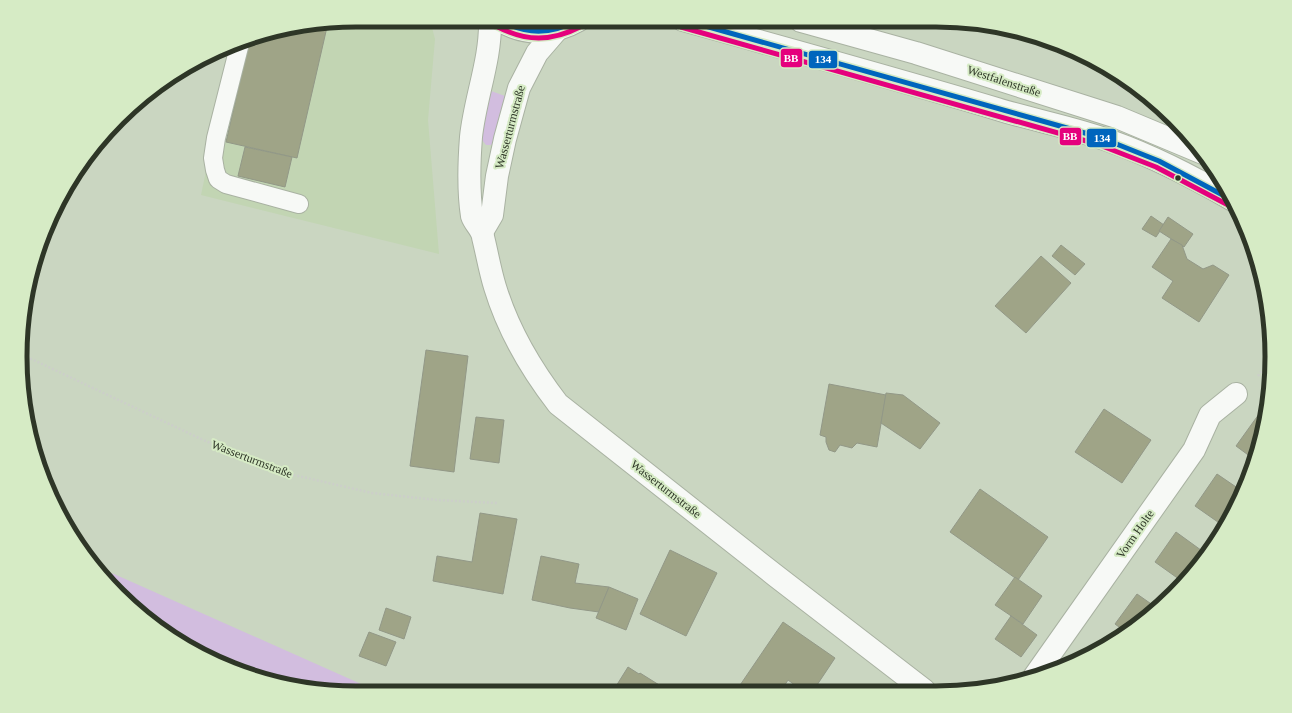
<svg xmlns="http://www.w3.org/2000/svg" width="1292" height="713" font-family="'Times New Roman',serif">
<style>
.built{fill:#c2d5b3}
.green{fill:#d2bddf}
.building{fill:#9fa487;stroke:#929887}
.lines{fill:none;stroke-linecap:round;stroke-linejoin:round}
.lane-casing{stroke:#a9b2a2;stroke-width:20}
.street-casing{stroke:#a9b2a2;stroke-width:24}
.primary-casing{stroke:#a9b2a2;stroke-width:24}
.path{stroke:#cccfc9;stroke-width:2.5;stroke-dasharray:2 2;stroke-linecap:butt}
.lane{stroke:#f7f9f6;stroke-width:18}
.street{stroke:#f7f9f6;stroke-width:22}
.primary{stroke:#f7f9f6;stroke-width:22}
.bus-1-casing{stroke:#d6ebc5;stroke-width:8}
.bus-2-casing{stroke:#d6ebc5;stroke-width:8}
.bus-1{stroke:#0065bd;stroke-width:5}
.bus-2{stroke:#e5007d;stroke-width:5}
.bus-dot{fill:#2e3627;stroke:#d6ebc5;stroke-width:1.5}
.labels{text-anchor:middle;stroke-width:4;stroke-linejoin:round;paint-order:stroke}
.street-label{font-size:12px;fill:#2e3627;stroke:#d6ebc5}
.rim{fill:none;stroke:#2e3627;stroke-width:5}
.line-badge{stroke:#d6ebc5;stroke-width:1.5}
.badge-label{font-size:11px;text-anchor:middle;font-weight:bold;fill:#fff}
</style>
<rect width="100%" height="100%" fill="#cad6c1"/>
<polygon class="built" points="356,20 430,20 435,39 428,120 439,254 201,195 232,47 249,38"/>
<g class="green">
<polygon points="491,91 505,96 496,139 491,145 486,145 482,140 484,120"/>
<polygon points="99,570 114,574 379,692 335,692 249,675 188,648 103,578"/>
</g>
<g class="building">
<polygon points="322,26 327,27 297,158 226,142 250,38"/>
<polygon points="245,147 292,157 285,187 238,176"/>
<polygon points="1151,216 1164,225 1156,237 1142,229"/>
<polygon points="1168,217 1193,234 1184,247 1159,231"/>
<polygon points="1171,239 1182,245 1187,259 1203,269 1213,265 1229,275 1199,322 1162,298 1173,281 1152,267"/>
<polygon points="1061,245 1085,264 1075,275 1052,256"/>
<polygon points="1041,256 1071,283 1026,333 995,306"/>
<polygon points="426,350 468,356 454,472 410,466"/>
<polygon points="829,384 886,395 877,447 857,443 852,448 840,445 835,452 829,450 826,442 826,437 820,435"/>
<polygon points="886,393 903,395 940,423 920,449 881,423"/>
<polygon points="1104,409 1151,440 1122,483 1075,452"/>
<polygon points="1259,414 1265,418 1255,460 1236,446"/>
<polygon points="476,417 504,420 499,463 470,459"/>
<polygon points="1217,474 1242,491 1225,527 1195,506"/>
<polygon points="980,489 1048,537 1018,580 950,532"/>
<polygon points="480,513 517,519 503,594 433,581 437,556 472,562"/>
<polygon points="1176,532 1205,553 1183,582 1155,562"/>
<polygon points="670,550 717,573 686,636 640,614"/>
<polygon points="541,556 579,564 575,583 609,587 599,612 570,608 532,600"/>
<polygon points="1015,577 1042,596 1023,624 995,605"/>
<polygon points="609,587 638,599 626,630 596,618"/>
<polygon points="1137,594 1157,608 1127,633 1115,624"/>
<polygon points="386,608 411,617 404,639 379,630"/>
<polygon points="1011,616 1037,635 1021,657 995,639"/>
<polygon points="783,622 835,658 813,691 803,691 788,680 781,691 736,691"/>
<polygon points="369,632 396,642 386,666 359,656"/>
<polygon points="628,667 639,674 640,673 664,688 663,691 613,691"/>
</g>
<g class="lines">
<g class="lane-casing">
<polyline id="lane" points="240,43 216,138 213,158 215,170 218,179 226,184 299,204"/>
</g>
<g class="street-casing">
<g id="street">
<path d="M490 20C491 60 475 98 471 137 469 163 468 190 472 216 474 223 482 229 483 237 487 253 490 271 495 287 508 330 531 369 558 404L776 576 924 690"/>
<polyline points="482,232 492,215 497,176 505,139 519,88 537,53 556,31"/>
<polyline points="1034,677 1194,450 1210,415 1236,394"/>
</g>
</g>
<g class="primary-casing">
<g id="primary">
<path d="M499 20C525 36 553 35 579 20"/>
<path d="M683 20C788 49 893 78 997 109 1036 121 1076 128 1113 142 1155 157 1195 178 1233 200"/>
<polyline points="801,21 916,53 1117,117 1203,153"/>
</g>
</g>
<g class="path">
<polyline points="1119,88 1125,80"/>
<polyline points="23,355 199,438 241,457 294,475 372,493 437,500 497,503"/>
<polyline points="1258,376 1270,359"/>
</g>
<use href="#lane" class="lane"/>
<use href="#street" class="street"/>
<use href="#primary" class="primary"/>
<g class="bus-1-casing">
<g id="bus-1">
<path d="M499 20C527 35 550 35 578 20"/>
<polyline points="684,20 1099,137 1159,161 1232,200"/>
</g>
</g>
<g class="bus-2-casing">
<g id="bus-2">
<path d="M496 26C526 42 551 42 582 26"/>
<polyline points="681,27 1097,144 1156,167 1230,206"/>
</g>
</g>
<use href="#bus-1" class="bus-1"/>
<use href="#bus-2" class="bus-2"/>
</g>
<circle class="bus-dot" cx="1178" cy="178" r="3.5"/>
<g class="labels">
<g class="street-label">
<text transform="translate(1004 81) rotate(18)" y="4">Westfalenstraße</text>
<text transform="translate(510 127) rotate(-75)" y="4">Wasserturmstraße</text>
<text transform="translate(252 459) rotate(21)" y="4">Wasserturmstraße</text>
<text transform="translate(666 489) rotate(38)" y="4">Wasserturmstraße</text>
<text transform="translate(1135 534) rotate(-55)" y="4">Vorm Holte</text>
</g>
</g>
<path d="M0 0H1292V713H0ZM356 27H936A329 329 0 0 1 1265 356V357A329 329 0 0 1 936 686H356A329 329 0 0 1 27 357V356A329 329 0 0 1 356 27Z" fill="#d6ebc5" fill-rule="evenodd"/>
<path class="rim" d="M356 27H936A329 329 0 0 1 1265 356V357A329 329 0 0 1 936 686H356A329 329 0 0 1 27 357V356A329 329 0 0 1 356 27Z"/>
<g class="line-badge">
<rect x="780" y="48" width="23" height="20" rx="4" fill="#e5007d"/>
<rect x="808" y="50" width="30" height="19" rx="4" fill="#0065bd"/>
<rect x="1059" y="127" width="23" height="19" rx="4" fill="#e5007d"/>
<rect x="1086" y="128" width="31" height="20" rx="4" fill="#0065bd"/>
</g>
<g class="badge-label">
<text x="791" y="62">BB</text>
<text x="823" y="63">134</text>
<text x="1070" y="140">BB</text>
<text x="1102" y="142">134</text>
</g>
</svg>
